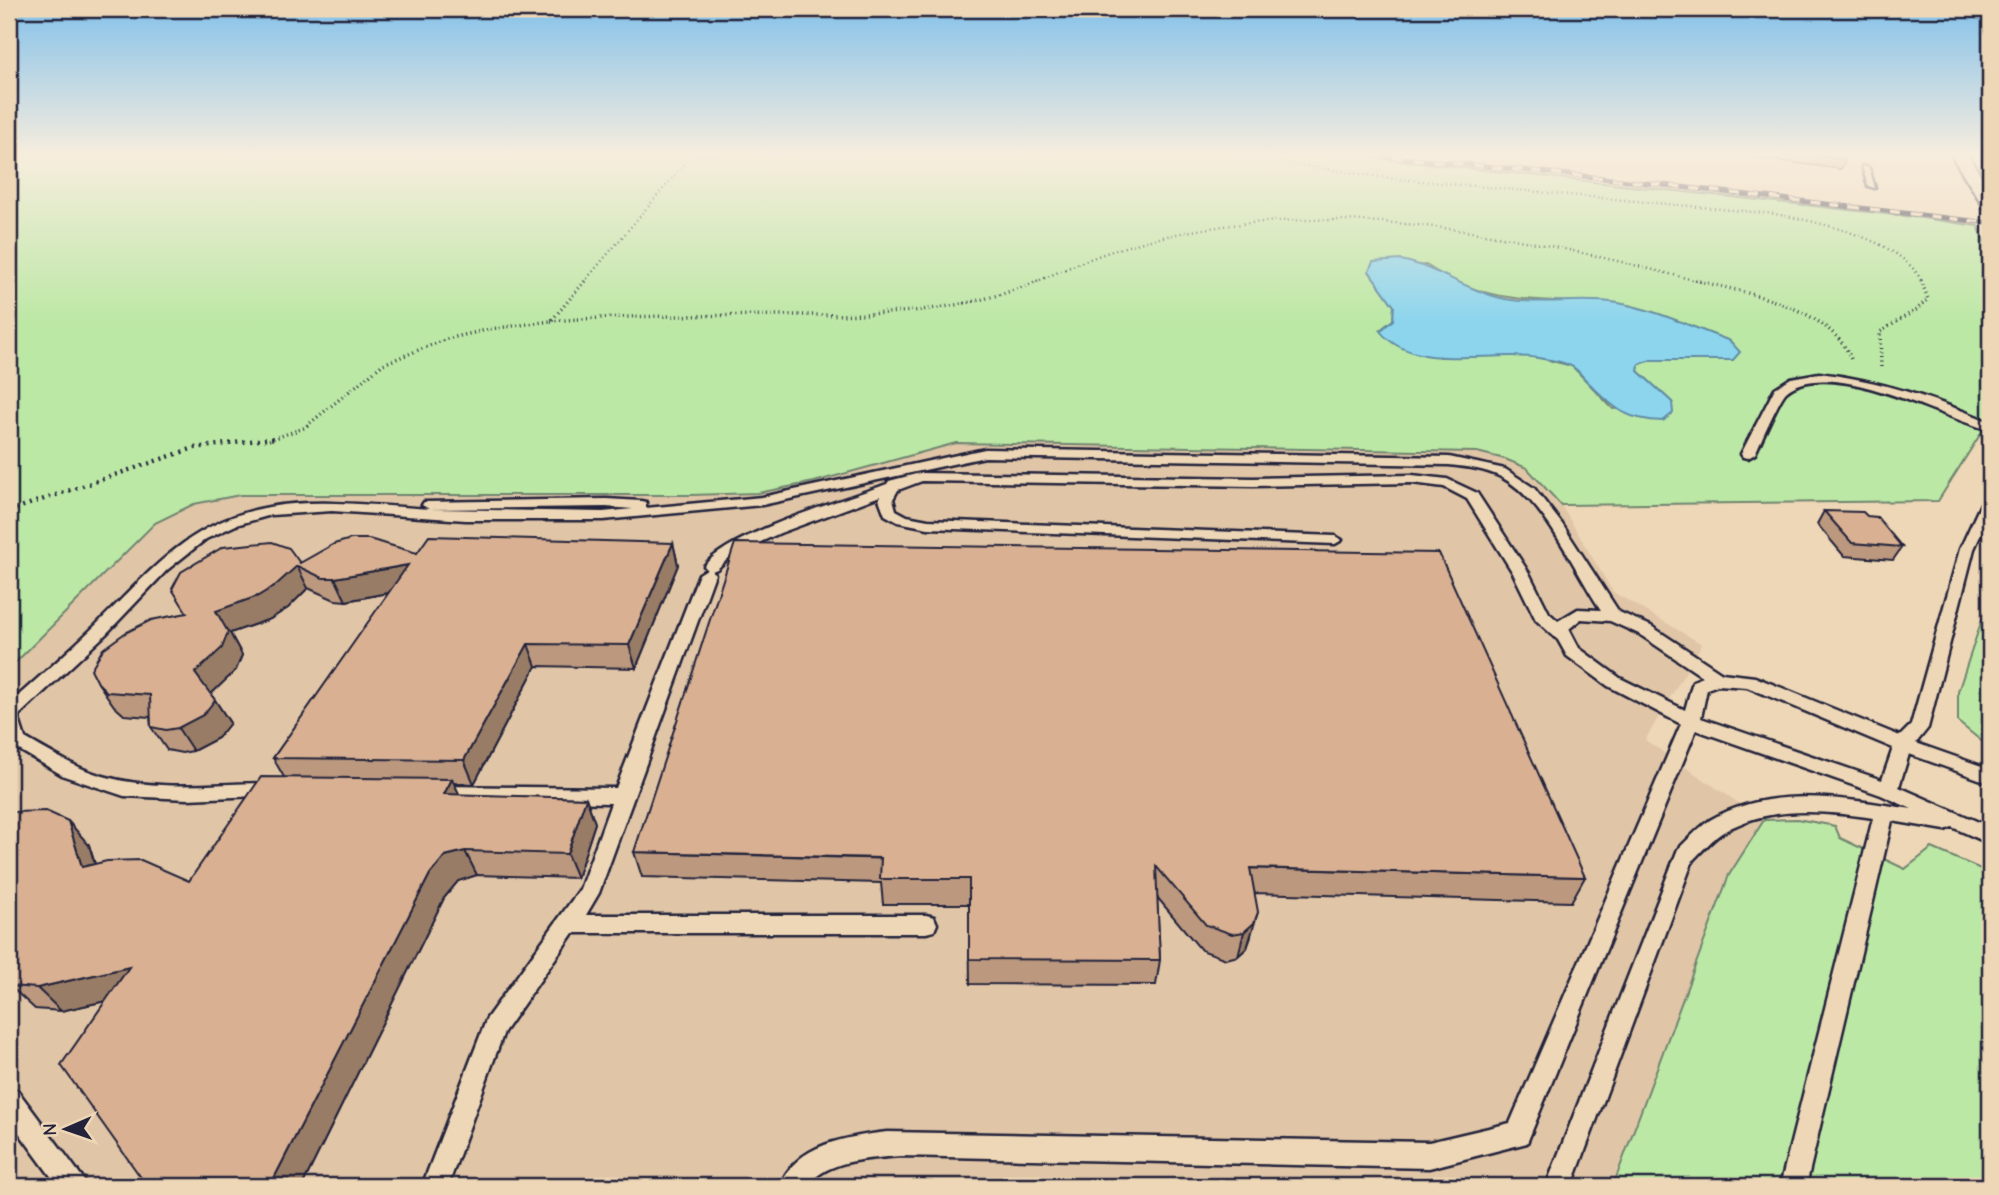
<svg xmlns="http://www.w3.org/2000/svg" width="1999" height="1195" font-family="'Comic Neue',sans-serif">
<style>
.built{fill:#e0c5a7}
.green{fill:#bce8a5;stroke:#6f8570;stroke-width:2;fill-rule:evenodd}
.water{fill:#8cd5ed;stroke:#628da6;stroke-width:2}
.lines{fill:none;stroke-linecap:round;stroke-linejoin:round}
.service-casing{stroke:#22223b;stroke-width:5}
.minor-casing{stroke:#22223b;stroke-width:5}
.path-far2{stroke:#22223b;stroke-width:2.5;stroke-dasharray:1 3.5;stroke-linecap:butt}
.path-far1{stroke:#22223b;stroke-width:3.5;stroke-dasharray:1 3.5;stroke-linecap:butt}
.path{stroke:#22223b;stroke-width:4.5;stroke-dasharray:2 5;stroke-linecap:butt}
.service{fill:#eed7b6;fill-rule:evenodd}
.minor{fill:#eed7b6;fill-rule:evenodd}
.rail-casing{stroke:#22223b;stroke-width:5}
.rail{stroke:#eed7b6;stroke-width:3.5;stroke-dasharray:10;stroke-linecap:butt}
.wall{fill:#bb987e;stroke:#22223b;stroke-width:2}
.shaded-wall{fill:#987c66;stroke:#22223b;stroke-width:2}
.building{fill:#d9b192;stroke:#22223b;stroke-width:2}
</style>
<rect width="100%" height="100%" fill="#eed7b6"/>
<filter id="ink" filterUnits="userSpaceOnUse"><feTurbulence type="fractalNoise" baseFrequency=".0143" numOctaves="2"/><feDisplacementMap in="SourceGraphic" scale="14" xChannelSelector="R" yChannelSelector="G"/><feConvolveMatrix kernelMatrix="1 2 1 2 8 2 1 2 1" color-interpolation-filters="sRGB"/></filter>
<g filter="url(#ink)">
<polygon class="built" points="956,443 1477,452 1505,459 1527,468 1561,505 1613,592 1702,644 1645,740 1764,820 1729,875 1613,1186 9,1186 9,669 155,523 194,504 240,495 691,495 758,493 814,482"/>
<g class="green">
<path d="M9 155H1347L1922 218 1978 226 1990 254V419L1938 501 1561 505 1527 468 1505 459 1477 452 956 443 814 482 758 493 691 495H240L194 504 155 523 9 669ZM1426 265C1476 298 1516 300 1574 302 1588 302 1604 301 1617 303 1655 309 1694 328 1730 341L1739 352 1651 360 1639 364 1638 371 1672 402 1613 409 1572 366 1528 355 1440 357 1380 330 1393 320 1394 306 1369 271Z"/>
<polygon points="1990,595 1990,748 1958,722 1958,692"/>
<polygon points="1797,819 1835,826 1840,838 1905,869 1932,848 1990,873 1990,1186 1613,1186 1729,875 1764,820"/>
</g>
<path class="water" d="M1401 260C1440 268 1471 294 1511 300 1546 305 1583 297 1618 303 1656 310 1694 328 1730 341L1740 352 1733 360H1651L1639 364 1638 371 1672 402 1673 413 1663 421C1627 420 1615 410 1590 384 1584 379 1578 369 1571 366 1563 362 1553 360 1544 359 1495 348 1415 375 1380 331L1393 320 1394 306 1369 271 1373 262Z"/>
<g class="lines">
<g class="service-casing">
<g id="service">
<polygon points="1862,166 1869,168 1875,188 1868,186"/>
<path d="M1819 373C1879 380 1935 399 1990 422V430C1943 419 1829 355 1786 392 1780 397 1760 443 1755 454L1748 458 1743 457 1741 454 1775 388 1791 378Z"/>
<path d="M985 449 1449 457 1505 469 1534 488 1562 524 1619 612 1651 626 1722 673 1755 677 1900 736 1911 725 1960 549 1983 499 1990 495V514L1974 549 1928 728 1916 743 1990 769V783L1909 754 1899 787 1990 827V844L1952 827 1945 830 1892 821 1806 1186H1780L1873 818C1825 811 1770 805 1725 831 1713 838 1703 850 1693 860L1572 1186H1546L1678 849C1688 840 1698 828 1710 820 1771 784 1846 799 1912 809L1881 795 1696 730 1527 1143 1429 1168 900 1156C869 1159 828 1159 807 1186H780C796 1144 846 1137 887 1132L1429 1142 1510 1123 1681 724 1608 686 1567 656 1558 640 1536 620 1513 573 1467 499 1444 487 1412 483 1253 486 922 481 898 490 893 499 896 510 907 516 928 520 1335 536 1342 540 1335 544 928 528 898 522 885 515 879 499 880 496 780 533 732 555 717 569 712 571 715 574 599 893 586 915H926L934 917 937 924 934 931 926 933H573L504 1032 448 1186H422L487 1018 580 889 611 803 438 800 431 798 428 793 431 788 438 786 616 788 699 574 707 569 704 566C730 533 844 500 887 484L889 481 920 473 1253 478 1412 475 1447 479 1477 493 1529 573 1549 613 1558 621 1578 609 1601 610C1574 570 1545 500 1501 477 1485 469 1467 467 1449 465L985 457 762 505 603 520H466L332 511 271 515 236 525 206 539 167 570 106 634 18 716 25 738C50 752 75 768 103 776 157 792 217 783 272 783L279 785 281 790 279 795 187 799 124 796 64 776 9 744V704C38 678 68 652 96 625 150 572 189 521 269 507 321 498 376 506 429 509L422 505 424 502 606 499 641 501 646 502V508L762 497ZM606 507 633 509 603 512 430 509ZM1581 619 1610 621 1639 634 1703 677 1693 681 1685 710 1620 678 1579 648 1569 629ZM1718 685 1747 687 1893 748 1882 780 1701 718 1707 689Z"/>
<polygon points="9,1087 18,1091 82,1177 86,1186 58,1186 9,1119"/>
</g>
</g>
<g class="minor-casing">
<polygon id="minor" points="1951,155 1968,155 1990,190 1990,208 1984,207"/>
</g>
<g class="path-far2">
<path d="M1231 155 1388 178 1775 214C1818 222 1902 239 1922 282"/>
<polyline points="584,282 692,155"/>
<path d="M1036 282C1065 269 1094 256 1125 247 1317 190 1513 233 1701 282"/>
</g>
<g class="path-far1">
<path d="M1695 280C1745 293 1830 306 1851 359"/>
<path d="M551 321C627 315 703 316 779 315 869 315 956 316 1040 280"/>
<polyline points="1881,367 1880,332 1916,310 1928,299 1921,280"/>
<polyline points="269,440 304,428 383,364 447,339 490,329 551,321 586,280"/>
</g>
<polyline class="path" points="9,511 194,448 275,438"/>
<use href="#service" class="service"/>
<use href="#minor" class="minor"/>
<g class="rail-casing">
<polyline id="rail" points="1373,155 1603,178 1990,223"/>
</g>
<use href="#rail" class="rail"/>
</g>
<g class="wall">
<polygon points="1734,155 1837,155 1846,160 1841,169"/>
<polygon points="1824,511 1902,547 1893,560 1844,556 1817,524"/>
<polygon points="673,543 678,565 636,668 536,666 474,784 454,783 459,795 586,798 595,823 577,878 477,875 458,881 444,898 302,1186 147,1186 106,1001 61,1011 35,1009 10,986 89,845 95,864 189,881 284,777 273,758 389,593 346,601 335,600 308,588 288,608 270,619 230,633 242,655 236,670 211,694 230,723 218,738 193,751 182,753 167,750 151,727 150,717 124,715 114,706 98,683 187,613 300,563 417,553"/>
<polygon points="634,852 1585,877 1571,902 1254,893 1251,937 1247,948 1238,956 1226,959 1201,950 1157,897 1160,960 1156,985 970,984 969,904 883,904 881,883 642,877"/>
</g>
<g class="shaded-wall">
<polygon points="673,543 678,565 636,668 629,645"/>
<polygon points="408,565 418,587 346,601 335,578"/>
<polygon points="297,566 308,588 288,608 270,619 230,633 242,655 236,670 209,696 195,673 216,611"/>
<polygon points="528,644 536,666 474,784 464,760"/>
<polygon points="215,700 230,723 218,738 193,751 178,728"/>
<polygon points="452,779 464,804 444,794"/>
<polygon points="586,798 595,823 577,878 567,854"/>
<polygon points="68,821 89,845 103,891 82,867"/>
<polygon points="465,851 477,875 458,881 444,898 302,1186 270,1186 430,874 445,856"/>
<polygon points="1258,912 1247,948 1238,956 1244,932"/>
<polygon points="129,967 151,991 61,1011 37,988"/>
</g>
<g class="building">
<polygon points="1807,155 1837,155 1846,160"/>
<polygon points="1824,511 1863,512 1867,516 1877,517 1902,547 1852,543"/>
<polygon points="429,536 673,543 629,645 528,644 464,760 273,758 408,565 335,578 323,578 297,566 276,585 258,596 216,611 228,632 222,648 195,673 215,700 203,715 178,728 166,730 151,727 150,695 107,692 98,683 91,669 103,649 125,633 151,620 187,613 172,589 181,572 223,547 272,542 289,548 300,563 334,544 351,539 369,539 417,553"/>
<polygon points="735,543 1439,553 1585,877 1250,868 1258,912 1254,923 1244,932 1232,934 1206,925 1156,866 1160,960 969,959 969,879 880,879 881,858 634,852"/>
<polygon points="261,777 452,779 444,794 586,798 567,854 465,851 445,856 430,874 270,1186 147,1186 61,1065 129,967 37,988 10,986 9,984 9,813 14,812 46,811 68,821 82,867 107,861 141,860 189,881"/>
</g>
</g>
<linearGradient id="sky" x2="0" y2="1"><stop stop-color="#83c1ea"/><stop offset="0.48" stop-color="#f7edde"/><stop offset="1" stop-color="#f7edde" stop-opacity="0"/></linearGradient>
<rect width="1999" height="323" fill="url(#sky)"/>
<rect width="1999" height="1195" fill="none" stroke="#eed7b6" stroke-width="35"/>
<rect x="18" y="18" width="1964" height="1160" fill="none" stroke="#22223b" stroke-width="2.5" filter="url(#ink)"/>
<g transform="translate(66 1129) rotate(268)" stroke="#eed7b6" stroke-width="5" paint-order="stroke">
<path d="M0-5L12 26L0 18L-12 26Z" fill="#22223b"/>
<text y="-10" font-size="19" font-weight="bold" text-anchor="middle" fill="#22223b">N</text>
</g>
</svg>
